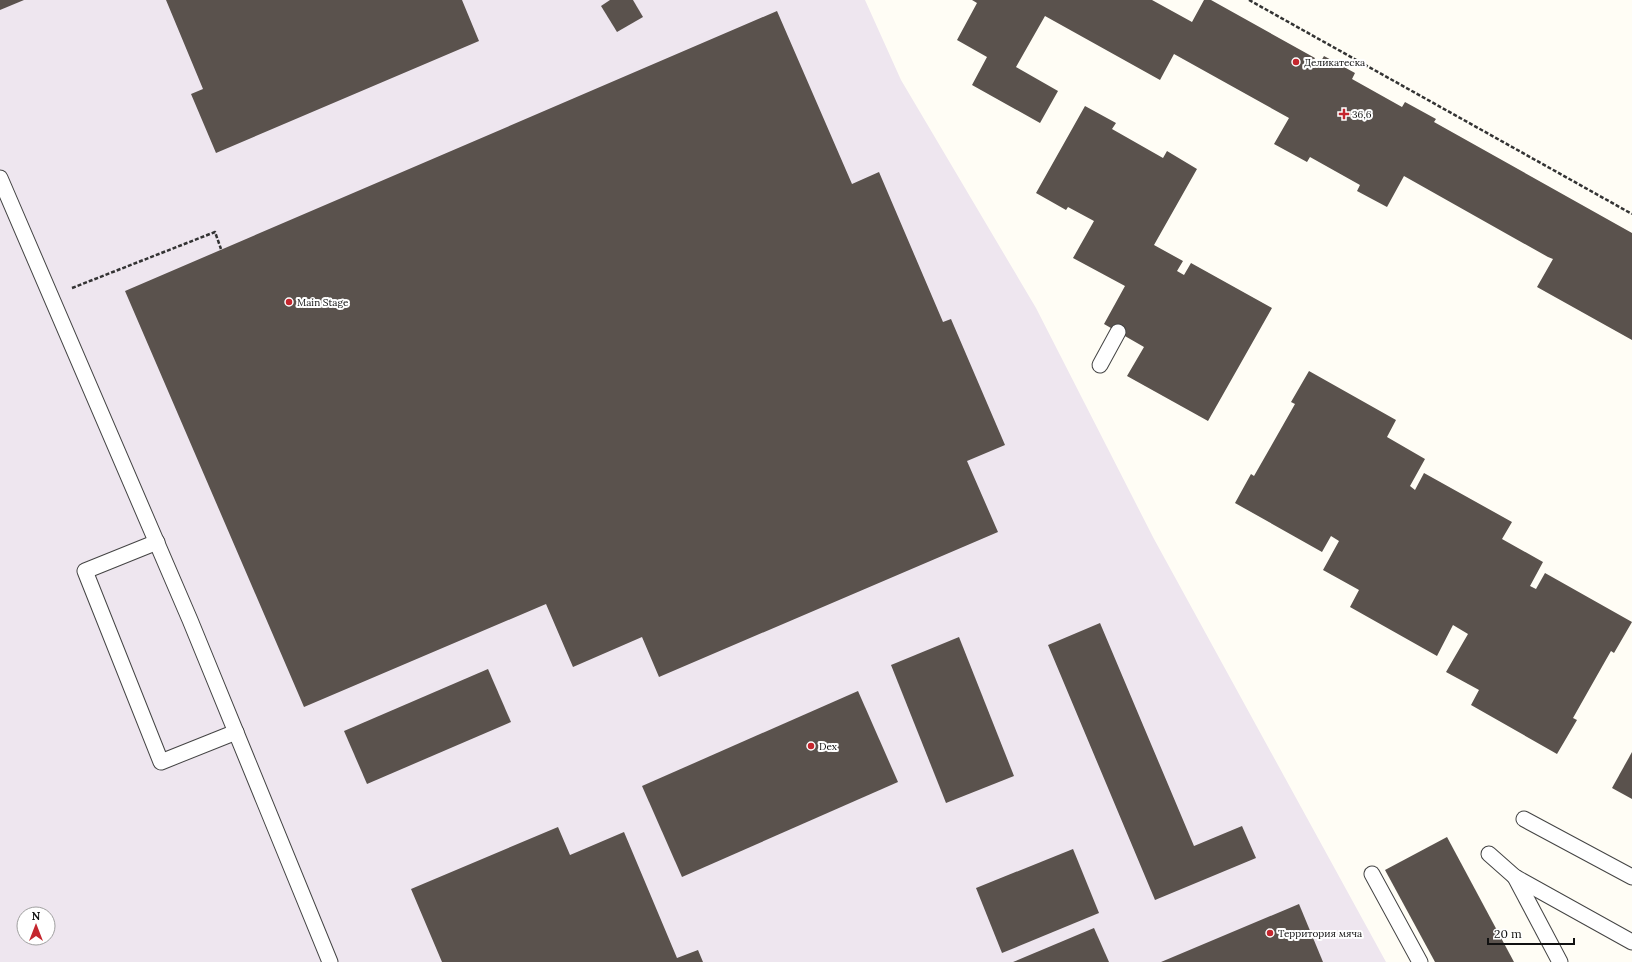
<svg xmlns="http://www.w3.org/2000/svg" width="1632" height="962" font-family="Lora,serif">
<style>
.industrial{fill:#eee6ef;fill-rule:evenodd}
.building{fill:#5a524d}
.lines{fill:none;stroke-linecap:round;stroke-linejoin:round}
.service-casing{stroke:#444;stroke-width:17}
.path{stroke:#333;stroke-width:2.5;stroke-dasharray:4 2;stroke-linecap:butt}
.service{stroke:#fff;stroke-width:15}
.poi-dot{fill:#c4262e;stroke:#fff;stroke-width:1.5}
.labels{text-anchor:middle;stroke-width:4;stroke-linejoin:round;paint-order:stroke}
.poi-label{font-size:10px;fill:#111;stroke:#fff;text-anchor:start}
</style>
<rect width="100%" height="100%" fill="#fffdf5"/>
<path class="industrial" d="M0 0H865L901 80 1036 308 1154 539 1386 962H0ZM24 914H48V938H24Z"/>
<g class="building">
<polygon points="0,0 24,0 0,10"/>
<polygon points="166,0 462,0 479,41 216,153 191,94 203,89"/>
<polygon points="610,0 633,0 643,17 617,32 601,6"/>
<polygon points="972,0 1152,0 1192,22 1204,0 1211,0 1315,58 1311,65 1317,68 1324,56 1355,73 1352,79 1402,107 1405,102 1436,119 1434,122 1632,233 1632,340 1537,287 1553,259 1548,257 1404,176 1387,207 1357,191 1360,185 1310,157 1307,162 1274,144 1289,118 1174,54 1160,80 1045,16 1016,67 1058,91 1040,123 972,85 987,57 957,40 977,3"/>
<polygon points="777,11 852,184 879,172 943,322 951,319 1005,445 967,461 998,532 659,677 642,637 573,667 546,604 304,707 125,291"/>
<polygon points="1085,106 1116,123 1112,129 1163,158 1167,151 1197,169 1154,245 1183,261 1177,271 1184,275 1191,263 1272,308 1208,421 1127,376 1144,347 1104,324 1125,286 1073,258 1094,221 1068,207 1066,210 1036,193"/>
<polygon points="1309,371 1396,420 1387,437 1425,459 1410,486 1415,490 1424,473 1512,522 1502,539 1543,562 1530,586 1536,589 1545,573 1632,622 1614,653 1611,651 1603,665 1573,718 1577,720 1557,754 1471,705 1479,690 1446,672 1468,634 1453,625 1437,656 1350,607 1359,590 1323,570 1339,541 1331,536 1322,552 1235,503 1251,474 1254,476 1295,404 1291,402"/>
<polygon points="1100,623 1194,846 1242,826 1256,858 1155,900 1048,645"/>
<polygon points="959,637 1014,776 946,803 891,665"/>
<polygon points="488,669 511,722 367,784 344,731"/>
<polygon points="858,691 898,782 682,877 642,786"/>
<polygon points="1632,752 1632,799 1612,788"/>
<polygon points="558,827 570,855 624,832 677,958 698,950 703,962 442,962 411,889"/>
<polygon points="1447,837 1514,962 1435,962 1385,870"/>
<polygon points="1073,849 1099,913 1002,953 976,888"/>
<polygon points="1299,904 1323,962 1161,962"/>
<polygon points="1094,928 1109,962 1013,962"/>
</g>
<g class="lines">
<g class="service-casing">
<g id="service">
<polyline points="0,178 190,620 330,962"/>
<polyline points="1100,365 1118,332"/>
<polyline points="157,542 85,571 161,762 236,732"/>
<polyline points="1524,819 1632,877"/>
<polyline points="1489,854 1515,877 1632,942"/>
<polyline points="1372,874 1420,962"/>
<polyline points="1515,877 1560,962"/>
</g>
</g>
<g class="path">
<polyline points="1249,0 1632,214"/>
<polyline points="72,288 215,232 221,249"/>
</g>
<use href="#service" class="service"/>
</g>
<g class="poi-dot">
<circle cx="1296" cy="62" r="4"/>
<path d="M1342 108h4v4h4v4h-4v4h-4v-4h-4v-4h4z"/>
<circle cx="289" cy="302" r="4"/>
<circle cx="811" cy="746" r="4"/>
<circle cx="1270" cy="933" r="4"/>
</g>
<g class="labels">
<g class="poi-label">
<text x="1304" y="66">Деликатеска</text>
<text x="1352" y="118">36,6</text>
<text x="297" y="306">Main Stage</text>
<text x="819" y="750">Dex</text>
<text x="1278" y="937">Территория мяча</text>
</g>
</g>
<g transform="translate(36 926)"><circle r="19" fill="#ffffff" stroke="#a0a0a0"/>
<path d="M0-3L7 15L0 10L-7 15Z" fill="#c4262e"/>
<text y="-6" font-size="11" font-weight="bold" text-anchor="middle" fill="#111111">N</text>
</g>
<path d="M1488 938v6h86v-6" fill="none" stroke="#111111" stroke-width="2"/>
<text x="1494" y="938" font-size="12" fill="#111111" stroke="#ffffff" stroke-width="3" paint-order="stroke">20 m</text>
</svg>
